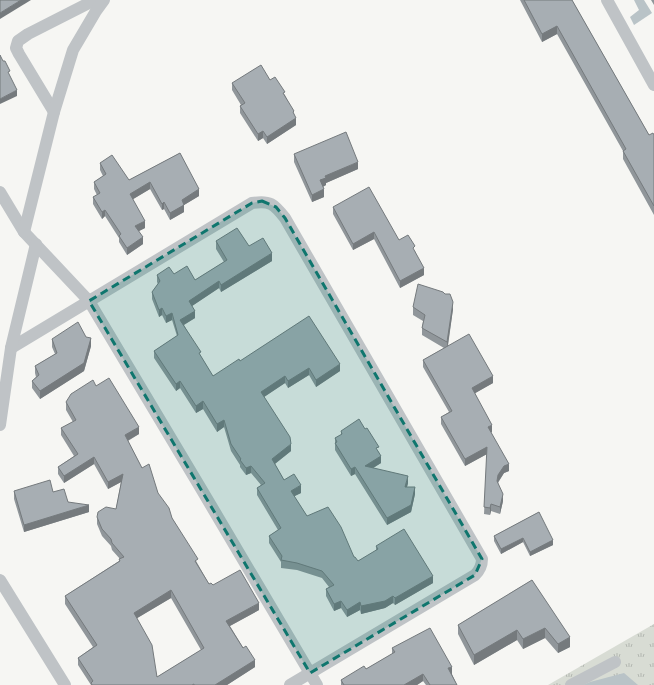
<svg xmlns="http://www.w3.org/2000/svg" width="654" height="685" font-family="'Open Sans',sans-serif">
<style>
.grass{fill:url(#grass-tufts)}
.water{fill:#b9c3c7}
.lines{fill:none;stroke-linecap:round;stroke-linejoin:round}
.street{stroke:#bfc3c6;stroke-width:12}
.wall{fill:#90969a;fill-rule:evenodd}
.shaded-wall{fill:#757a7d}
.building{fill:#a7aeb3;stroke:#757a7d;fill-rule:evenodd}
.marked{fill:#0f766e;fill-opacity:0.2;stroke:#0f766e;stroke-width:3;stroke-dasharray:8 5;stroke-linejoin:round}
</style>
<defs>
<pattern id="grass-tufts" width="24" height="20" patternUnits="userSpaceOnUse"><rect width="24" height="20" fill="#d8dcd4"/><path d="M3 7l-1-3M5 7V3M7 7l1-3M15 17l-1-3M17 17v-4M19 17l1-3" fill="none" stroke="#b3b7b1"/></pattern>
</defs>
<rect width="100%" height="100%" fill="#f6f6f3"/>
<polygon class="grass" points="654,624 654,685 548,685"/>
<g class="water">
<polygon points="634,0 644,0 652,13 634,25 630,17 639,10"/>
<polygon points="624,673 638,685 583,685 590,682"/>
</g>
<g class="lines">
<g class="street">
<polyline points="607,0 654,85"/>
<polyline points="54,112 19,54 16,48 18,41 28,34 95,0"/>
<polyline points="0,192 24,232 89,301 203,492 317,685"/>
<polyline points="24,232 54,112 73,50 96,11 104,0"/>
<path d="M11 348 252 203C270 200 274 204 285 218L482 559C482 566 480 570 475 575L290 685"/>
<polyline points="0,425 11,348 36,244"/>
<polyline points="0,580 65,685"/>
<polyline points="571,685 615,662"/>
</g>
</g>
<g class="wall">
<polygon points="520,0 572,0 649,135 654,135 654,215 623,159 623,151 557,34 542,42"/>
<polygon points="651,0 654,0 654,5"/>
<polygon points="270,80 285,95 294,114 296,125 267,144 263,138 258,141 240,113 240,106 241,105 232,90 232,83"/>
<polygon points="180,153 199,196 184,205 184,212 170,220 164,209 162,210 150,189 133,199 145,228 139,231 143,244 127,255 119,242 119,238 105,216 102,219 93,204 93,197 97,195 94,189 94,182 103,176 100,170 100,163 129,180"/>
<polygon points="294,154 358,169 326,183 326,185 323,187 324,197 312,202 294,162"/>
<polygon points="333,207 399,240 415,251 424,275 400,288 374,239 353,250 333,214"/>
<polygon points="216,241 249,246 272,261 221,292 219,288 192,306 195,318 184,325 201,357 213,376 240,361 340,371 316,387 309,375 288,388 285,383 264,397 291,451 275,464 284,480 301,493 294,496 307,516 358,561 376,551 376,546 433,583 395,605 393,603 385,608 361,614 360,610 347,617 341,608 334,611 326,596 326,589 329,587 322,578 297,570 281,568 281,562 269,543 269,536 278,530 257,495 257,488 261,485 251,473 246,475 240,467 240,465 231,451 224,427 217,432 203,409 196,413 180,388 176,391 154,358 154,351 177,336 172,320 166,323 162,315 159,317 152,299 152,292 158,284 157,282 157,275 174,274 195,280 224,262 216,249"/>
<polygon points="413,307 453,309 448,346 493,383 475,393 492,432 491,432 509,471 504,473 498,483 503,501 500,514 491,511 490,515 484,514 487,454 465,466 441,424 441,417 449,412 423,367 423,360 444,348 422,335 422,328 423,321 413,315"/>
<polygon points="52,339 91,346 84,371 40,399 32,388 32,381 36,377 35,373 35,366 55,354 52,347"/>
<path d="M96 386 139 434 128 441 142 468 172 518 209 584 213 585 259 610 230 626 255 667 227 685H91L78 665V658L93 647 65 604V596L119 561 120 559 112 550 111 546 102 536 97 524V517L116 509 121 482 108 489 94 464 64 483 58 474V467L74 456 61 435V428L73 422 66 410V402ZM171 598 201 650 157 677 137 618Z"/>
<polygon points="341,431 379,452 381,463 373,468 408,483 407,487 415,494 411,512 387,525 355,474 351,476 335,450 335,438 341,435"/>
<polygon points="14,491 53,492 68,502 89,512 24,532 14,499"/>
<polygon points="539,512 553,545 530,556 523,542 501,554 494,541 494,536"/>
<polygon points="532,580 570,647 558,653 545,638 523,649 517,640 474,665 458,634 458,625"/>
<polygon points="392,648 452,674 457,685 426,685 423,681 417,685 341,685 341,680 366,669 392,654"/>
</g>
<g class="shaded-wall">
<polygon points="21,0 31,0 0,19 0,13"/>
<polygon points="557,26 557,34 542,42 542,34"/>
<polygon points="17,90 17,96 0,104 0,99"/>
<polygon points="296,118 296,125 267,144 267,137"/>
<polygon points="263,131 263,138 258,141 258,134"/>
<polygon points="358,162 358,169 326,183 326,185 320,188 320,180 325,176"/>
<polygon points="150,182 150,189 130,201 130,194"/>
<polygon points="199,189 199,196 184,205 184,212 170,220 170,213 182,200"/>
<polygon points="324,189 324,197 312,202 312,195"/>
<polygon points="164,202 164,209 162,210 162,204"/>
<polygon points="105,210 105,216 102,219 102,212"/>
<polygon points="145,221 145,228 135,233 135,226"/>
<polygon points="374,232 374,239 353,250 353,244"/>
<polygon points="143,237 143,244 127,255 127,248"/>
<polygon points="272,253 272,261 221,292 221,285"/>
<polygon points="424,268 424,275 400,288 400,281"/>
<polygon points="219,281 219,288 189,308 189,301"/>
<polygon points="453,302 453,309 447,350 447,342"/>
<polygon points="162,308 162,315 159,317 159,310"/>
<polygon points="195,311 195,318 180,327 180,320"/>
<polygon points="172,313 172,320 166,323 166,316"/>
<polygon points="91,338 91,346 84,371 40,399 40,391"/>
<polygon points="340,364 340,371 316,387 316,380"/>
<polygon points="309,368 309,375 288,388 288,381"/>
<polygon points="285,376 285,383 261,399 261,392"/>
<polygon points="493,376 493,383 472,395 472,388"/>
<polygon points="180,381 180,388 176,391 176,384"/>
<polygon points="203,401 203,409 196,413 196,406"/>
<polygon points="224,420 224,427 217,432 217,424"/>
<polygon points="492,425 492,432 488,434 488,427"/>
<polygon points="139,427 139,434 125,442 125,435"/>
<polygon points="291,444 291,451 272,466 272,459"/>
<polygon points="487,447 487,454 465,466 465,459"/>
<polygon points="381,456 381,463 365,473 365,466"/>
<polygon points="94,457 94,464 64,483 64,476"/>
<polygon points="509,464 509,471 504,473 498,482 497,488 497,481 498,475 504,466"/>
<polygon points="251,466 251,473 246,475 246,468"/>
<polygon points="355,467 355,474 351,476 351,469"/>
<polygon points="123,474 123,481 108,489 108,482"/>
<polygon points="408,476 408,483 405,494 405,487"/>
<polygon points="301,485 301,493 291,498 291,491"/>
<polygon points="415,487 415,494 411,512 387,525 387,518"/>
<polygon points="503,494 503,501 500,514 500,507"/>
<polygon points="491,504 491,511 490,515 490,508"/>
<polygon points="89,505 89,512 24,532 24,525"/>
<polygon points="523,538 523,542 501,554 501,549"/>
<polygon points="553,540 553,545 530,556 530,552"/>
<polygon points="433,576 433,583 395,605 395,598"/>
<polygon points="171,590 171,598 134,620 134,613"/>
<polygon points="393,596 393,603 385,608 361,614 361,606"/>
<polygon points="341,601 341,608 334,611 334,604"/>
<polygon points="360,602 360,610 347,617 347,610"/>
<polygon points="259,603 259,610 226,628 226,621"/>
<polygon points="545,628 545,638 523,649 523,639"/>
<polygon points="517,630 517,640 474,665 474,655"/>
<polygon points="570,637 570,647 558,653 558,644"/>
<polygon points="255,660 255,667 227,685 215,685"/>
<polygon points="452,667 452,674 448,676 448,668"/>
<polygon points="423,674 423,681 417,685 404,685"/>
</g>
<g class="building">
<polygon points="0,0 21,0 0,13"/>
<polygon points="524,0 572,0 649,135 653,133 654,135 654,206 623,151 626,149 557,26 542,34"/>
<polygon points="0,55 3,61 5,61 10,71 8,72 17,90 0,99"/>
<polygon points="261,65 270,80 275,77 285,92 283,93 294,111 293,112 296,118 267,137 263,131 258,134 240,106 245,103 232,83"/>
<polygon points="346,132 358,162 325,176 326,178 320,180 324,189 312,195 294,154"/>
<polygon points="180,153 199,189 182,200 184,205 170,213 164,202 162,204 150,182 130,194 145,221 135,226 143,237 127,248 119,236 121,234 105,210 102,212 93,197 100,193 94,182 106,174 100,163 112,155 129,180"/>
<polygon points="369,187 399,240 408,235 415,246 413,248 424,268 400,281 374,232 353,244 333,207"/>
<polygon points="237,228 249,246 263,238 272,253 221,285 219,281 189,301 195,311 180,320 201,352 199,353 213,376 239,359 240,361 309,316 340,364 316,380 309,368 288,381 285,376 261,392 290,437 291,444 272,459 284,480 294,474 301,485 291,491 307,516 328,507 341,527 354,557 355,557 358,561 378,549 376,546 404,529 433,576 395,598 393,596 385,601 361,606 360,602 347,610 341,601 334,604 326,589 334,585 322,571 297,563 281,560 282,556 269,536 281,528 257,488 265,483 251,466 246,468 240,460 241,459 231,444 224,420 217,424 203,401 196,406 180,381 176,384 154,351 178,335 172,313 166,316 162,308 159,310 152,292 160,281 157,275 169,267 174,274 187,266 195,280 227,260 216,241"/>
<polygon points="418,284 443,292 445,294 450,294 453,302 447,342 422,328 425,315 413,307"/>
<polygon points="78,322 86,337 91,338 84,363 40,391 32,381 39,375 35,366 57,353 52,339"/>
<polygon points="469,334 493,376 472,388 492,425 488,427 509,464 504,466 498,475 497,481 503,494 500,507 491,504 490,508 484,507 487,447 465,459 441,417 452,411 423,360"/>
<path d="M109 378 139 427 125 435 142 468 149 464 158 493 169 508 172 518 198 559 195 561 209 584 211 583 213 585 240 570 259 603 226 621 243 648 246 646 255 660 215 685H194V684L192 685H92L91 683 93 681 78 658 97 645 65 596 120 561 119 559 124 557 112 543 111 539 102 529 97 517 98 512 106 507 116 509 123 474 108 482 94 457 64 476 58 467 78 454 61 428 76 420 66 402 71 394 93 380 96 386ZM171 590 204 648 157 677 152 645 134 613Z"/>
<polygon points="359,419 365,429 367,428 379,447 376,448 381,456 365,466 408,476 405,487 415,487 411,505 387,518 355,467 351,469 335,443 337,442 335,438 342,434 341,431"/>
<polygon points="50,480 53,492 64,489 68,502 89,505 24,525 14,491"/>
<polygon points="539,512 553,540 530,552 523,538 501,549 494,536"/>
<polygon points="532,580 570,637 558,644 545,628 523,639 517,630 474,655 458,625"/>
<polygon points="430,628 452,667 448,668 457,685 430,685 423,674 404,685 344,685 341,680 364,666 366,669 395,652 392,648"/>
</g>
<path class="marked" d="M262 201 276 207 285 218 482 559 475 575 310 673 89 301 252 203Z"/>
</svg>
